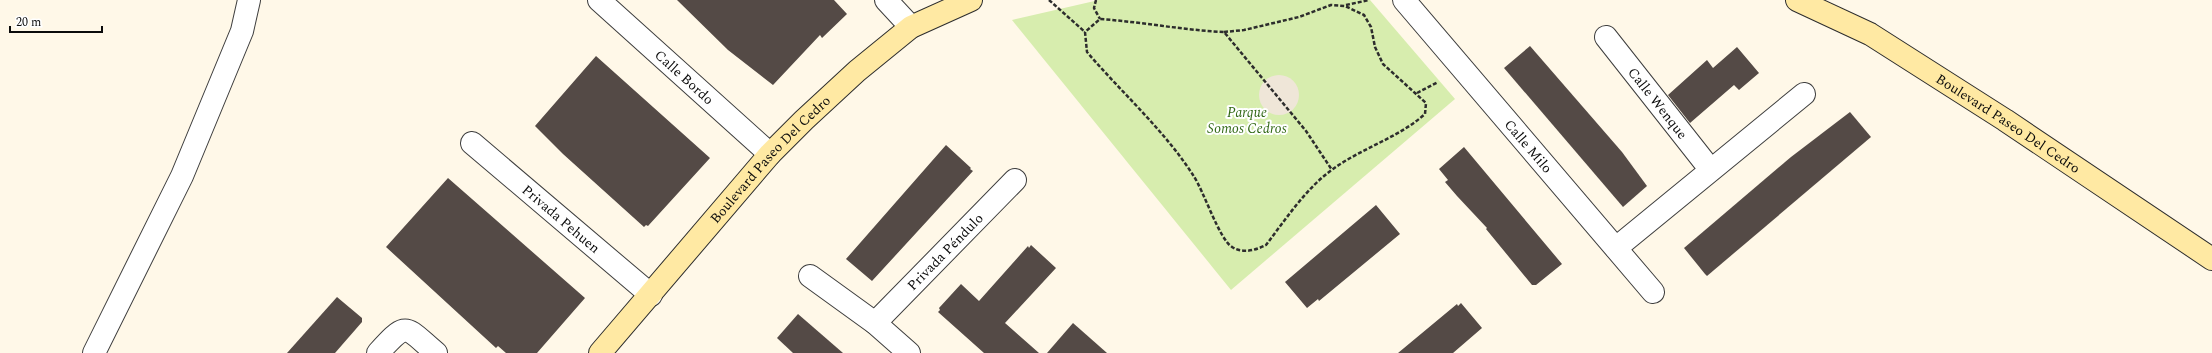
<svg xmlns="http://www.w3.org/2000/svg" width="2212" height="353" font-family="Spectral,serif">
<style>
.green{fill:#d7edae}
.plaza{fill:#efe6d8}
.building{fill:#544a46}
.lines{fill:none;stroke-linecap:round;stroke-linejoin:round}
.street-casing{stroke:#3e3e3e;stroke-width:24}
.secondary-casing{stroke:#2d2d2d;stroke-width:24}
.path{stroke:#2d2d2d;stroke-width:2.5;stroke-dasharray:4 2;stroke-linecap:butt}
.street{stroke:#fff;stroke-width:22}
.secondary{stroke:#ffe9a3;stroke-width:22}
.labels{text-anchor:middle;stroke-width:4;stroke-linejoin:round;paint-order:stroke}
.street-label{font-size:14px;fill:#0b0b0b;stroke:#fff}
.park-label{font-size:14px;font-style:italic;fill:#316815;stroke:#fff}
</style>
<rect width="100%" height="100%" fill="#fff8e8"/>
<polygon class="green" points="1099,0 1370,0 1455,99 1231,290 1012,20"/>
<circle class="plaza" cx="1279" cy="95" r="20"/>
<g class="building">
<polygon points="677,0 834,0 847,14 822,38 820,35 773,85 728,50"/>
<polygon points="1530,46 1622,152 1647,186 1623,207 1504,68"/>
<polygon points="1737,47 1759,73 1739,90 1734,85 1690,123 1668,95 1707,60 1713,68"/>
<polygon points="596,56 710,158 648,226 646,225 644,227 563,154 535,126"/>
<polygon points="1850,112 1871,137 1707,276 1705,274 1684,248 1791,157"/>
<polygon points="946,145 971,168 970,169 973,171 872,281 846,259"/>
<polygon points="1464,147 1562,264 1536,285 1532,285 1486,229 1487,228 1457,196 1445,182 1448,180 1439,169"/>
<polygon points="448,178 585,298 537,353 506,353 498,346 496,348 386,247"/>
<polygon points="1376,205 1400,234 1319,301 1318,299 1307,308 1285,282"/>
<polygon points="1031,245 1056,268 1005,323 1039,353 984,353 938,312 940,310 939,308 961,284 979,301 1028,246 1029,248"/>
<polygon points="337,297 362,318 362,322 335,353 287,353"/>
<polygon points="1461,303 1482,328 1453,353 1398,353 1457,304 1458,306"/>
<polygon points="798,314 843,353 793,353 777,338"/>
<polygon points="1073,323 1107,353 1047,353"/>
</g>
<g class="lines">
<g class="street-casing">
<g id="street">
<path id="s1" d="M599 0 770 154"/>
<polyline points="886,0 911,27"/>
<path id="s2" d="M1404 0 1653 292"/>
<path id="s3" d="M1606 37 1710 169"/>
<path id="s4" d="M472 143 651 295"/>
<polyline points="1616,248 1804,94"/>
<polyline points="810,276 875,323 909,353"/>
<path id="s5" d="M875 323 1015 180"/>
<polyline points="94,353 182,176 242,31 249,0"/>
<path d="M378 353C408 320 404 326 436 353"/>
</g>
</g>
<g class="secondary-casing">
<g id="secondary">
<path id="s6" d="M1797 0 1870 34 2005 120 2212 259"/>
<path id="s7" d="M600 353 770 154 804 120 857 71 911 27 971 0"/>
</g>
</g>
<g class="path">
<polyline points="1049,0 1085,32"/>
<polyline points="1096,0 1094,8 1100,19"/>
<polyline points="1346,5 1369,0"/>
<path d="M1224 32 1244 30 1299 17 1331 5 1345 6 1364 15 1371 27 1375 47 1383 64 1426 103 1425 114C1398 138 1362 148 1333 169 1306 188 1286 219 1266 245 1256 250 1243 254 1232 247 1219 239 1204 191 1193 175 1164 130 1122 93 1087 52L1085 32 1100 19C1142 22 1182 30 1224 32L1306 131 1332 170"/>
<polyline points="1417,93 1438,82"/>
</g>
<use href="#street" class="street"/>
<use href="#secondary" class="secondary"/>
</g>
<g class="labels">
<g class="street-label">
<text dy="5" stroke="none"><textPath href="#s1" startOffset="115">Calle Bordo</textPath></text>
<text dy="5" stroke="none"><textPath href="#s3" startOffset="84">Calle Wenque</textPath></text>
<text dy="5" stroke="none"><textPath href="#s6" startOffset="245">Boulevard Paseo Del Cedro</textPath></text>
<text dy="5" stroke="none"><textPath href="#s2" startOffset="192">Calle Milo</textPath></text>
<text dy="5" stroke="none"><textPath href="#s7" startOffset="258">Boulevard Paseo Del Cedro</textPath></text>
<text dy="5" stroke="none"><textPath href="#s4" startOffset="117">Privada Pehuen</textPath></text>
<text dy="5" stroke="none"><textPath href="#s5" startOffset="100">Privada Péndulo</textPath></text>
</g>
<g class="park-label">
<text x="1247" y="117">Parque<tspan x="1247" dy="16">Somos Cedros</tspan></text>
</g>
</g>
<path d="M10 26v6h92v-6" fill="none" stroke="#0b0b0b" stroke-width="2"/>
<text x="16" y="26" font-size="12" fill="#0b0b0b" stroke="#ffffff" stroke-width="3" paint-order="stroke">20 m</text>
</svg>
